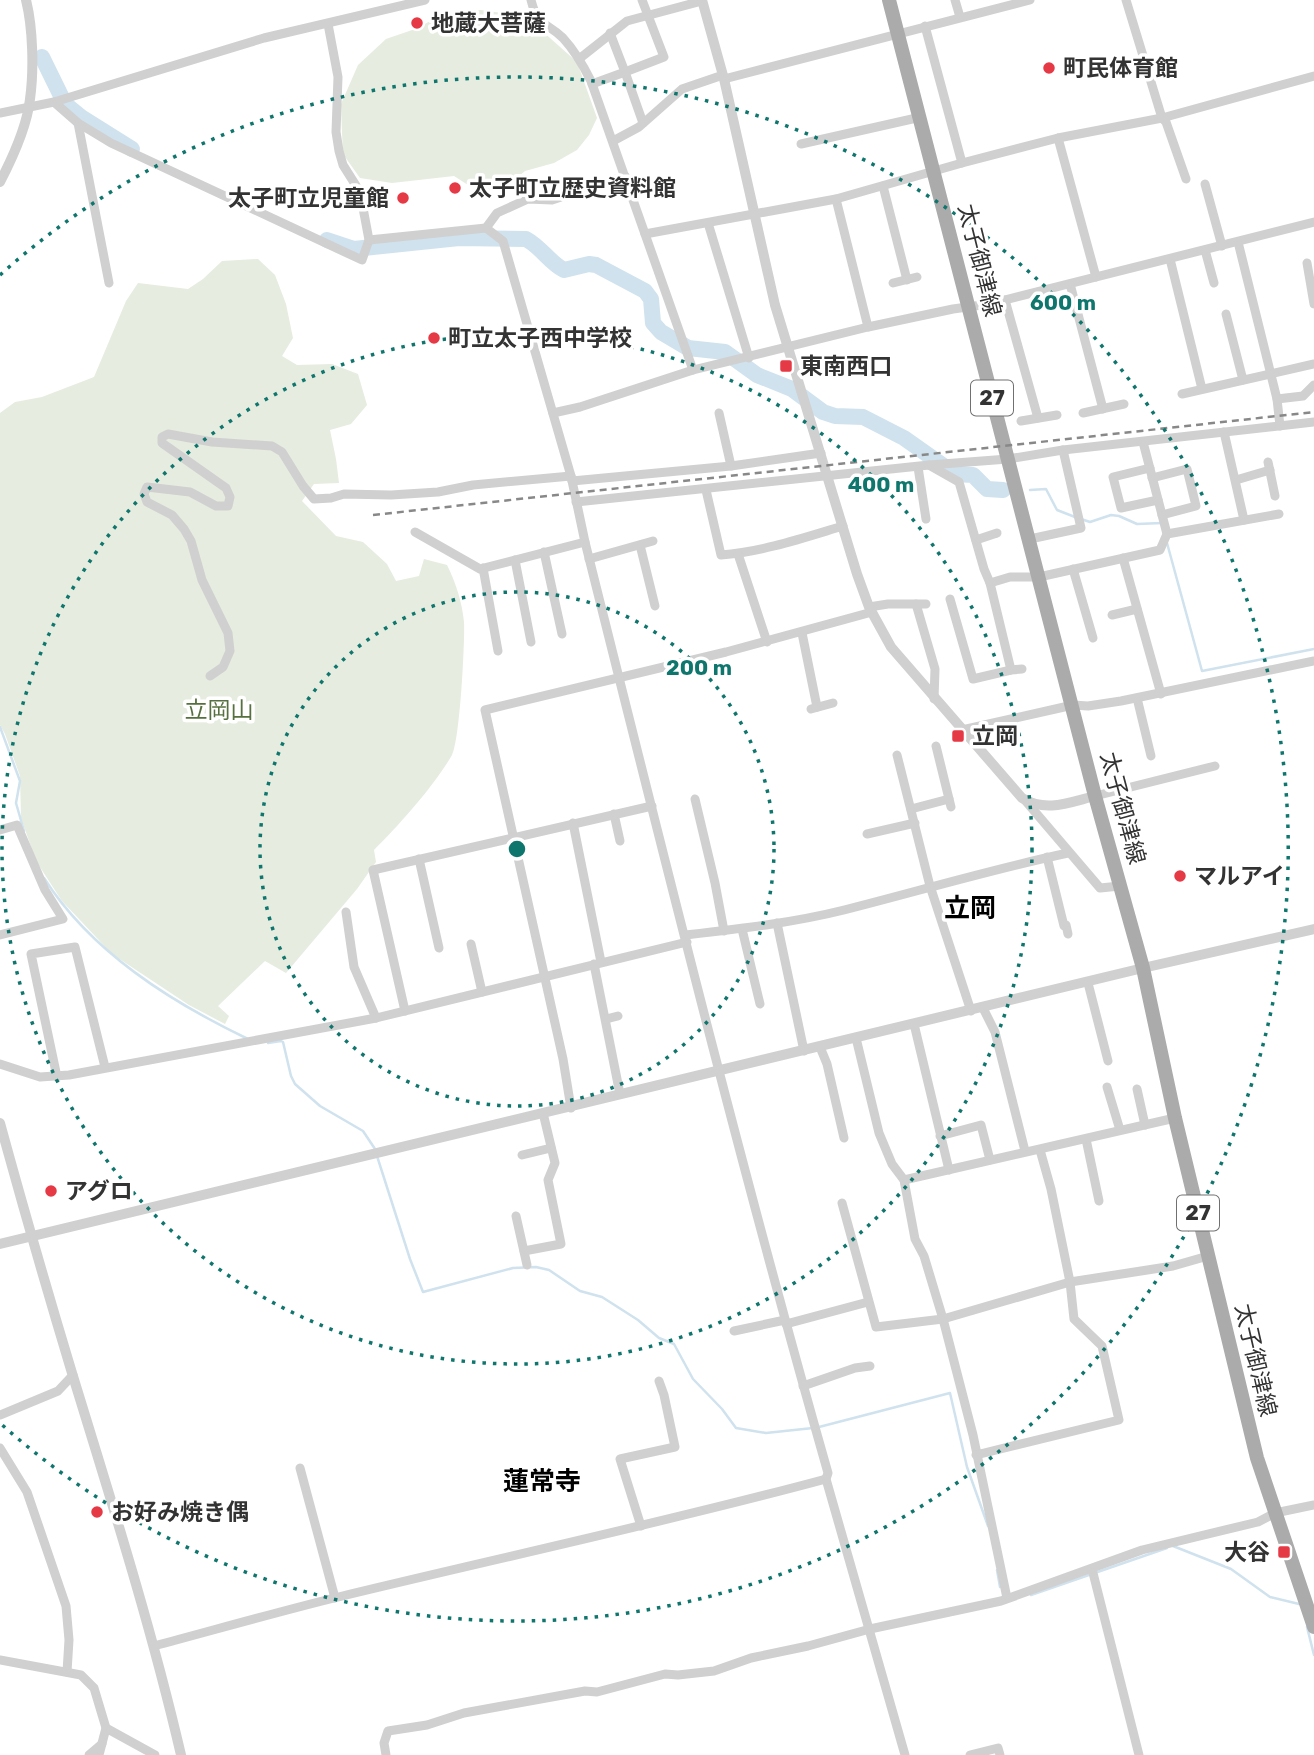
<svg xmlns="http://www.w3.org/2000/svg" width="1314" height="1755" font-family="Rubik,'Noto Sans JP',sans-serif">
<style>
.green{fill:#e6ecdf}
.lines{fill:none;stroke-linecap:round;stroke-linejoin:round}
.stream{stroke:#cfe2ee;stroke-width:2.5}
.river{stroke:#cfe2ee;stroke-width:16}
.minor{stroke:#d0d0d0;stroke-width:9}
.tertiary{stroke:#d0d0d0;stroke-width:10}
.primary{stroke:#ababab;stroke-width:14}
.rail{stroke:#888;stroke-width:2.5;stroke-dasharray:7 5;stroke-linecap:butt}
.ring{fill:none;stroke:#0f766e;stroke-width:3.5;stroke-dasharray:3.5 7}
.poi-dot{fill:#e63946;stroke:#fff;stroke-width:2.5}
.labels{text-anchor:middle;stroke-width:7;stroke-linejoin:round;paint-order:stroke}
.shield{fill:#fff;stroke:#707070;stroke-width:2}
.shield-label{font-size:21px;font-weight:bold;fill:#333}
.poi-label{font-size:23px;font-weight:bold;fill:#333;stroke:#fff;text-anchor:start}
.street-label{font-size:23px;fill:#333;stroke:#fff}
.park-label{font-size:23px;fill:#56703f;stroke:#fff}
.quarter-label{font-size:26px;font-weight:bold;fill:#000;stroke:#fff}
.centre{fill:#0f766e;stroke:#fff;stroke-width:3.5}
.ring-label{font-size:21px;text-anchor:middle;font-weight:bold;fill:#0f766e;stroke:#fff;stroke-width:7;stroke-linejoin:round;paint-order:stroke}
</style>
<rect width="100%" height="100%" fill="#fff"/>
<g class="green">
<polygon points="481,10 509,14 541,30 577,62 597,118 589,135 577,150 554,163 525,171 503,189 479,192 454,176 392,183 360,178 343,154 342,133 341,104 358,65 386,39 415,29 446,13"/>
<path d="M258 259 275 275 286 304 293 338 282 356 297 365 332 364 358 374 367 405 351 424 330 430 336 459 339 483 314 484 302 501 336 536 363 542 387 564 396 581 419 576 424 559 447 565C456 583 462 602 464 622 465 641 460 740 452 755 434 786 400 824 374 850L376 862 357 889 286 973 265 961 218 1006 229 1016 225 1024 189 1005 112 954 62 901 36 861 21 818 20 776 5 734 0 725V413L15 402 42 397 94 377 126 301 138 283 188 289 203 279 222 261Z"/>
</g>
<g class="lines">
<g class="stream">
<polyline points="1030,490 1046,489 1057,510 1075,517"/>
<polyline points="1081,519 1090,522 1111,515 1119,516 1137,524 1162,523"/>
<polyline points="1167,543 1202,671 1314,649"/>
<polyline points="0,727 20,781 16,803 24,831"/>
<path d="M44 878C91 952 171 1002 248 1039"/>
<polyline points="268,1043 281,1041 283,1042 291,1076 295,1084 320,1106 363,1131 375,1149"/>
<polyline points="377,1156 410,1259 423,1292 513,1268 536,1267 549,1270 580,1291 602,1297 638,1320 659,1338 674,1344 693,1379 722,1409 736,1428 766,1433 813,1428"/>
<polyline points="819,1427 950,1393 967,1467 988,1526"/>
<polyline points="1173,1546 1231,1569 1270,1597 1299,1604"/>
<polyline points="997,1570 1000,1587"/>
<polyline points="1031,1595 1167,1548"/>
<polyline points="1307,1627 1314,1655"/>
</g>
<g class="river">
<polyline points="42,57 65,104 81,117 132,149"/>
<path d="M327 240 354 249 459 238 526 239C541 247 549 262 564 270L589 264 596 265 645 291 651 299 653 323 661 332 688 348 725 352 757 375 792 389 823 412 835 416 863 417 904 438 955 474 973 475 987 489 1003 490"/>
</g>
<g class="minor">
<path d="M531 0C538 28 546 21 563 38 575 51 583 65 591 81L693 370"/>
<polyline points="642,0 664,57 625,72 643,123"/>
<polyline points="955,0 960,17"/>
<polyline points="1126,0 1162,118 1166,122 1186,179"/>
<polyline points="925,26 962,163"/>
<polyline points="579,59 627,21 702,1"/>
<polyline points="724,79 1030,0"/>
<polyline points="592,84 625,72 610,33"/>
<polyline points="54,102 78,123 111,143 362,260 369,240 360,192 343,165 339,151 336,132 338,77 328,24"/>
<polyline points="0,113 54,102 264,38 425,0"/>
<polyline points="78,123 109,283"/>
<polyline points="1058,138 1096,277"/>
<polyline points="613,141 639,127 682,89 723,75"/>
<polyline points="801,144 921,117"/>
<polyline points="1205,184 1222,246"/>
<polyline points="883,186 907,280"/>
<polyline points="836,199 868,327"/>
<polyline points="708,223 749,358"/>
<polyline points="486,228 497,213 528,199 552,200 625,176"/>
<polyline points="645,234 836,199 962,163 1058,138 1162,118 1314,76"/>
<path d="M369 240 486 228 503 241 571 476 585 542C663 853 740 1164 828 1473L826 1479 905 1755"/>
<polyline points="1238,242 1277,399 1280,426"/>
<polyline points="1205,250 1214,283"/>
<polyline points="1170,259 1202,389"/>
<polyline points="1307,263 1314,304"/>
<polyline points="893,283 917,277"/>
<polyline points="1070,284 1103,409"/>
<polyline points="1005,300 1038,418"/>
<polyline points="1226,314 1243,380"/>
<polyline points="1182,394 1314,364"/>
<polyline points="1277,399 1303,396 1314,385"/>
<polyline points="553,413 580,407 693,370 868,327 953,309 989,304 1314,222"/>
<polyline points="719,413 731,466"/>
<polyline points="1083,413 1124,404"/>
<polyline points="1021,421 1057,415"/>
<polyline points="1224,432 1244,520"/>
<polyline points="1268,462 1275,496"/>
<polyline points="929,465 959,482 984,569 990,583 1011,670"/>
<polyline points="918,467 926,519"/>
<polyline points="1150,468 1113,477 1121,508 1158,500"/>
<polyline points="1152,478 1187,469 1196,506 1162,515"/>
<polyline points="1236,480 1270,470"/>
<polyline points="572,481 731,466 821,453"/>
<path d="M706 490 721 555C762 552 803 538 843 526"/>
<polyline points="576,502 929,465 1008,459 1063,450 1314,422"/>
<polyline points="415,532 480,569 585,542"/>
<polyline points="1167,534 1279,514"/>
<polyline points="1030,539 1081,528 1063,450"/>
<polyline points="976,540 997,533"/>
<polyline points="640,545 655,606"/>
<polyline points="544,552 562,634"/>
<polyline points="738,554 767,642"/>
<polyline points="1123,558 1161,694"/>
<polyline points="589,559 653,541"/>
<polyline points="515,560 531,642"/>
<polyline points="483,568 498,651"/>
<polyline points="1073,569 1093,638"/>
<polyline points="990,583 1010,577 1039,577 1160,550 1167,534 1143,442"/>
<polyline points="950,599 973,679 1011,670 1022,669"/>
<polyline points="916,604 935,669 934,699"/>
<polyline points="869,607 888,604 926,604"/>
<polyline points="1112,615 1137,609"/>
<polyline points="802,633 817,707"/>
<polyline points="210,676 223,667 230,651 228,633 202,580 191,541 184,529 172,515 147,502 144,494 147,487 190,492 216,506 228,506 230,497 226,488 162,443 162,437 168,434 212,442 272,446 282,452 303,486 314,499 331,498 344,494 391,495 438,492 473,485 571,476"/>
<polyline points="1137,698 1151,756"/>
<polyline points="811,709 833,703"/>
<polyline points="962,730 1073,705 1088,706 1121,701 1314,661"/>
<polyline points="936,746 951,807"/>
<polyline points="897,755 930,886 971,1011"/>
<polyline points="1095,796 1215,766"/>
<polyline points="695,799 715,883 724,931"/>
<polyline points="1024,799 1100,888 1120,886"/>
<polyline points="911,809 949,799"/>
<polyline points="614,814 620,841"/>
<polyline points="573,823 601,962"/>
<polyline points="0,830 17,825 45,890 63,919 0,935"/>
<polyline points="867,834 915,823"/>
<polyline points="1047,857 1064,926 1066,925 1068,934"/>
<polyline points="419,859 439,948"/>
<polyline points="346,912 354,967 376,1018"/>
<polyline points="777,923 804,1051"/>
<polyline points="742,929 760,1004"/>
<path d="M685 935C738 929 792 923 844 910 919 891 993 869 1068 853"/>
<polyline points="471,944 482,992"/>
<polyline points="594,964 620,1094"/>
<polyline points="1088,983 1108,1061"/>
<polyline points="983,1008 995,1032 1025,1151"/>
<polyline points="405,1011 373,870 652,806"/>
<polyline points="606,1019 618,1016"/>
<polyline points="914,1024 949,1170"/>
<polyline points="856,1038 879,1133 892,1164 904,1180 915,1239 924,1256 943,1319 973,1435 1007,1598"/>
<polyline points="820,1047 827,1064 844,1138"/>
<polyline points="0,1064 40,1077 69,1075 376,1018 687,942"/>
<polyline points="57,1077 31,954 75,947 105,1067"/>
<polyline points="1107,1087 1120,1130"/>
<polyline points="1137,1089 1145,1125"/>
<polyline points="571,1108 563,1059 485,710 726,652 872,612"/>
<polyline points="940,1136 981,1125 990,1160"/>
<polyline points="1086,1139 1099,1201"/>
<polyline points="522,1155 551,1148"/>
<polyline points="904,1180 1175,1118"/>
<polyline points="842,1203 876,1327 943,1319 1070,1282 1173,1266 1208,1256"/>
<polyline points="516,1216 527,1265"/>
<polyline points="524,1251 561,1244 548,1180 555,1163 543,1113"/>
<polyline points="786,1324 868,1302"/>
<polyline points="734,1331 785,1320"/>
<polyline points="803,1386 855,1368 870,1366"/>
<polyline points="0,1415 58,1391 73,1375"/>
<polyline points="0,1448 27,1492 66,1606 69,1640 67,1672"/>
<polyline points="976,1455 1119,1420 1102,1346 1074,1319 1070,1282 1051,1189 1040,1150"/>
<polyline points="300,1468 335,1598"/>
<polyline points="641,1526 620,1459 675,1447 664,1395 659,1381"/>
<polyline points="1092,1569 1139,1755"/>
<path d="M154 1646C214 1630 274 1613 334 1598 498 1558 663 1523 826 1479"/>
<polyline points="0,1660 81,1675 94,1688 106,1728 99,1755"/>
<polyline points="106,1728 155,1755"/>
<polyline points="89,1755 102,1744"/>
<polyline points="386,1755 384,1743 388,1731 427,1725 464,1713 585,1691 597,1692 665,1674 678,1675 714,1671 751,1658 808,1646 870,1629 1001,1601 1142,1550 1258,1522 1275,1513 1314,1505"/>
<polyline points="970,1755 998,1748 1000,1755"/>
</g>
<g class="tertiary">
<path d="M702 0 724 79 775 305 857 574 869 607 891 647 1022 798C1046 813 1070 802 1095 796"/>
<path d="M0 182C13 157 27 127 30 99 34 70 33 28 26 0"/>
<path d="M0 1123C23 1207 47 1290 72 1373 111 1500 151 1626 181 1755"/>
<polyline points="0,1244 1143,968 1314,929"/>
</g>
<polyline class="primary" points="889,0 1095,796 1143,968 1175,1118 1257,1458 1314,1627"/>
<polyline class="rail" points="373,515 1314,412"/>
</g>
<g class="ring">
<circle cx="517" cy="849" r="257"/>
<circle cx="517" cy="849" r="515"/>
<path d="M0 275A772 772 0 1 1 0 1423"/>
</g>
<g class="poi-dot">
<circle cx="417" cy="23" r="7"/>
<circle cx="1049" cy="68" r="7"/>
<circle cx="455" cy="188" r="7"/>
<circle cx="403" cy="198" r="7"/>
<circle cx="434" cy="338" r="7"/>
<rect x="779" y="359" width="14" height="14" rx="3.5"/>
<rect x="951" y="729" width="14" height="14" rx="3.5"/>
<circle cx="1180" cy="876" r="7"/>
<circle cx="51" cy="1191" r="7"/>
<circle cx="97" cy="1512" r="7"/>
<rect x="1277" y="1545" width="14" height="14" rx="3.5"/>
</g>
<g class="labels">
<g class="shield">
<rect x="971" y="380.5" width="42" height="35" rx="5"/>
<rect x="1177" y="1195.5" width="42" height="35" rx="5"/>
</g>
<g class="shield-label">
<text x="992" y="405">27</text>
<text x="1198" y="1220">27</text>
</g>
<g class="poi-label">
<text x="431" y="31">地蔵大菩薩</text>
<text x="1063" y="76">町民体育館</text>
<text x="469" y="196">太子町立歴史資料館</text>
<text x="389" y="206" text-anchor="end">太子町立児童館</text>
<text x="448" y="346">町立太子西中学校</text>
<text x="800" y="374">東南西口</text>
<text x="972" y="744">立岡</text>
<text x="1194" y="884">マルアイ</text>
<text x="65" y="1199">アグロ</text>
<text x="111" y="1520">お好み焼き偶</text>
<text x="1270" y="1560" text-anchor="end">大谷</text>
</g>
<g class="street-label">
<text transform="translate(980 260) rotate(76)" y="8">太子御津線</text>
<text transform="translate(1123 808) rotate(75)" y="8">太子御津線</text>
<text transform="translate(1256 1360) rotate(77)" y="8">太子御津線</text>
</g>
<g class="park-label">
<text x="219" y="718">立岡山</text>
</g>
<g class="quarter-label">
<text x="970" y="917">立岡</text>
<text x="542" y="1490">蓮常寺</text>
</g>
</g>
<circle cx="517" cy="849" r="10" class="centre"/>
<g class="ring-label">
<text x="1063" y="310">600 m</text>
<text x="881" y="492">400 m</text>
<text x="699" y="675">200 m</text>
</g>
</svg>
